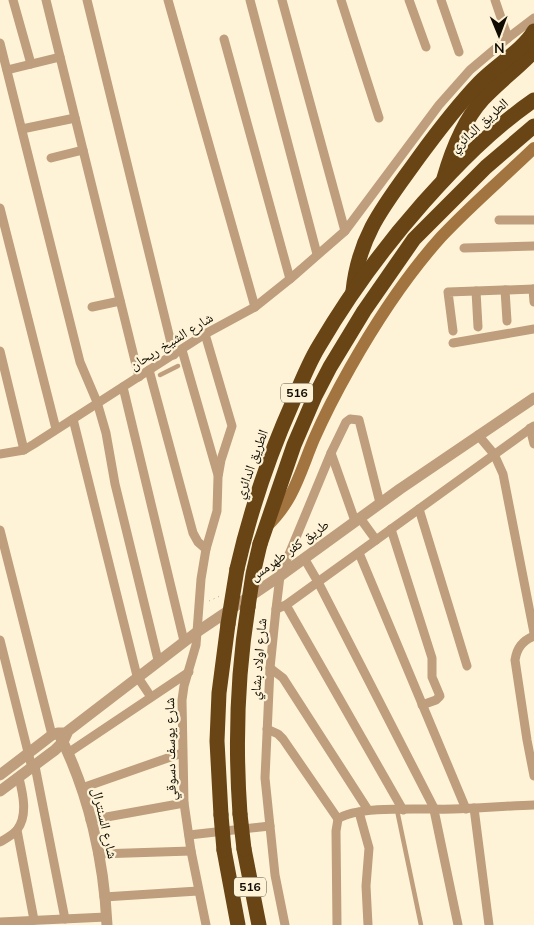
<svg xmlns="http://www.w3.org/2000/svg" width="534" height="925" font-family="Mulish,'Noto Naskh Arabic',sans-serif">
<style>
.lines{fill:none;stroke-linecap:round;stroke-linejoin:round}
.path{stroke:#b6ad96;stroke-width:1;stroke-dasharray:1 4;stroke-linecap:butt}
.service{stroke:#be9e7c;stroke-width:4.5}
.minor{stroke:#be9e7c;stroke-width:9}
.tertiary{stroke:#be9e7c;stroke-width:11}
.secondary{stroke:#a2743f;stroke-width:12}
.motorway{stroke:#694414;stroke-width:15}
.motorway-bridge{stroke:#694414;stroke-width:15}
.labels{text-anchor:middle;stroke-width:4.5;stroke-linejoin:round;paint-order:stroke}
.shield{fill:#fef3d7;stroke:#575142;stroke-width:1}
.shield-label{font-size:12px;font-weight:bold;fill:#100c02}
.street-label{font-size:14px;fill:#100c02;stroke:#fef3d7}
</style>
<rect width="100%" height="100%" fill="#fef3d7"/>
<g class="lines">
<polyline class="path" points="209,601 220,596"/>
<g class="service">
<polyline points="160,375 178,366"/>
<polyline points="397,810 421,925"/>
</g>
<g class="minor">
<polyline points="13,0 31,64"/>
<polyline points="46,0 139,377"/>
<polyline points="87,0 174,355"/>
<polyline points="168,0 255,307"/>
<polyline points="250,0 317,254"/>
<polyline points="282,0 345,231"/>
<polyline points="341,0 379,118"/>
<polyline points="409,0 426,47"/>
<polyline points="441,0 459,52"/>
<polyline points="495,0 508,38"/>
<polyline points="224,39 290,279"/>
<polyline points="0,43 80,362 97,402 106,433 115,484 158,660"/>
<polyline points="7,70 60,57"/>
<polyline points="22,129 75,118"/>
<polyline points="51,158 83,150"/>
<polyline points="0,208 56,429"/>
<polyline points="499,220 534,220"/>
<polyline points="464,248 534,246"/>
<polyline points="533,289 534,302"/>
<polyline points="505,290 507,321"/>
<polyline points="476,291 478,327"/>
<polyline points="92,307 120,301"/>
<polyline points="453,331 448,292 534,289"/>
<polyline points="205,334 232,426 221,460 218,477 217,511 206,549 201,579 196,645 184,686 182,700 184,803 191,851 206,925"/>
<polyline points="453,343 534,329"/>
<polyline points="182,350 218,475"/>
<polyline points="0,351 24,450"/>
<polyline points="149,370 193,533 198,542 206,549"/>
<polyline points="123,387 184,641"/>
<polyline points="73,419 137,676 151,697"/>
<polyline points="530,428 534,444"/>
<polyline points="478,435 494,454 503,474 534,633"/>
<polyline points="331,453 355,521"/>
<polyline points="0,454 24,450 34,444 205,334 255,307 290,279 345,231 439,105 470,70 508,38 534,18"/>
<polyline points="419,509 467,666"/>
<polyline points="360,518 376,540"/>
<polyline points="391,529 432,658 432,677 440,696 436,700 422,705"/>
<polyline points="0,530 52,735"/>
<polyline points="359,553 466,809"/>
<polyline points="304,558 318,582 435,810"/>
<polyline points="286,605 403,810"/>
<polyline points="276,609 286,605 534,426"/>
<path d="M534 636C522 641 517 648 515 660L527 740 534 776"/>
<polyline points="0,640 32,768"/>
<polyline points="270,668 283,678 368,810"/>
<polyline points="267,729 278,734 283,739 338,819"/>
<polyline points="68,753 189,672"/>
<polyline points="35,766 65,919"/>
<polyline points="82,788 182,753"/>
<polyline points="474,808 489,925"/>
<polyline points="434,810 458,925"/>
<polyline points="359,812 369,848 366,886 368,925"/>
<polyline points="90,820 184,803"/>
<polyline points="17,830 34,920"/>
<polyline points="189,835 270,826"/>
<path d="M0 842C5 839 13 835 17 830 28 816 23 794 19 778"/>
<polyline points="98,854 191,851"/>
<polyline points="104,897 198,891"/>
<polyline points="0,922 106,917"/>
<polyline points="285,925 275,875 265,778 270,668 276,609 280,576 331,453 346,422 350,419 359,420 380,503"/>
<path d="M337 925 336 831 338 819C357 805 427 810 453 809 480 808 507 806 534 805"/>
</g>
<g class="tertiary">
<path d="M60 736C89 794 104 861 107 925"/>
<polyline points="0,775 52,735 58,733 66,733"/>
<polyline points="0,791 55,750 63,742 68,731 197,632 280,576 400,489 534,398"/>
</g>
<path class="secondary" d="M266 527C294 501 300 472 314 439 325 414 337 391 350 368 376 322 406 276 441 237 470 206 503 178 534 148"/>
<g class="motorway">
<path d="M444 178C452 150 464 120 483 99 499 82 518 68 534 51"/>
<path d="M353 291C359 233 387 202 419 157 438 131 457 106 479 83 495 66 523 50 534 31"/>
<polyline points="260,544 294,445 315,396 330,367 364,311 414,239 486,167 534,126"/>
<path d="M237 569C250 512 268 458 292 404 300 385 308 364 319 346 349 295 384 247 423 203 457 165 492 129 534 100"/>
<path d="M240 814C235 744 237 676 248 607"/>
<polyline points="221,815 217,741 219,693 228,624"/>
<polyline points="244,849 259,925"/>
<polyline points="224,850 238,925"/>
</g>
<g class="motorway-bridge">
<polyline points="248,607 253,574 260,544"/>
<polyline points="228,624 237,569"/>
<polyline points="240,814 244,849"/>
<polyline points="221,815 224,850"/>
</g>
</g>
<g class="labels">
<g class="shield">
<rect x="281" y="383.5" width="32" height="19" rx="4"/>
<rect x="234" y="877.5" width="32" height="19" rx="4"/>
</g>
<g class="shield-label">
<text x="297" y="397">516</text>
<text x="250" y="891">516</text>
</g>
<g class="street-label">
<text transform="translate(479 125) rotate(-42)" y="5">الطريق الدائري</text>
<text transform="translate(171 341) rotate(-32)" y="5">شارع الشيخ ريحان</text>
<text transform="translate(251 464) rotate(-70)" y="5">الطريق الدائري</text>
<text transform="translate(289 550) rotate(-36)" y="5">طريق كفر طهرمس</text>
<text transform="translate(258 659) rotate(-85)" y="5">شارع اولاد بشاي</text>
<text transform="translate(170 749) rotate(-91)" y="5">شارع يوسف دسوقي</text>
<text transform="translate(105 823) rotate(77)" y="5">شارع السنترال</text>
</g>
</g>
<g transform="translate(499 35) rotate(179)" stroke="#fef3d7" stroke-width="4" paint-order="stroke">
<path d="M0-4L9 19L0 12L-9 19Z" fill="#100c02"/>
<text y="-8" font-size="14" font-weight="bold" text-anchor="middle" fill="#100c02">N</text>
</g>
</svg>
